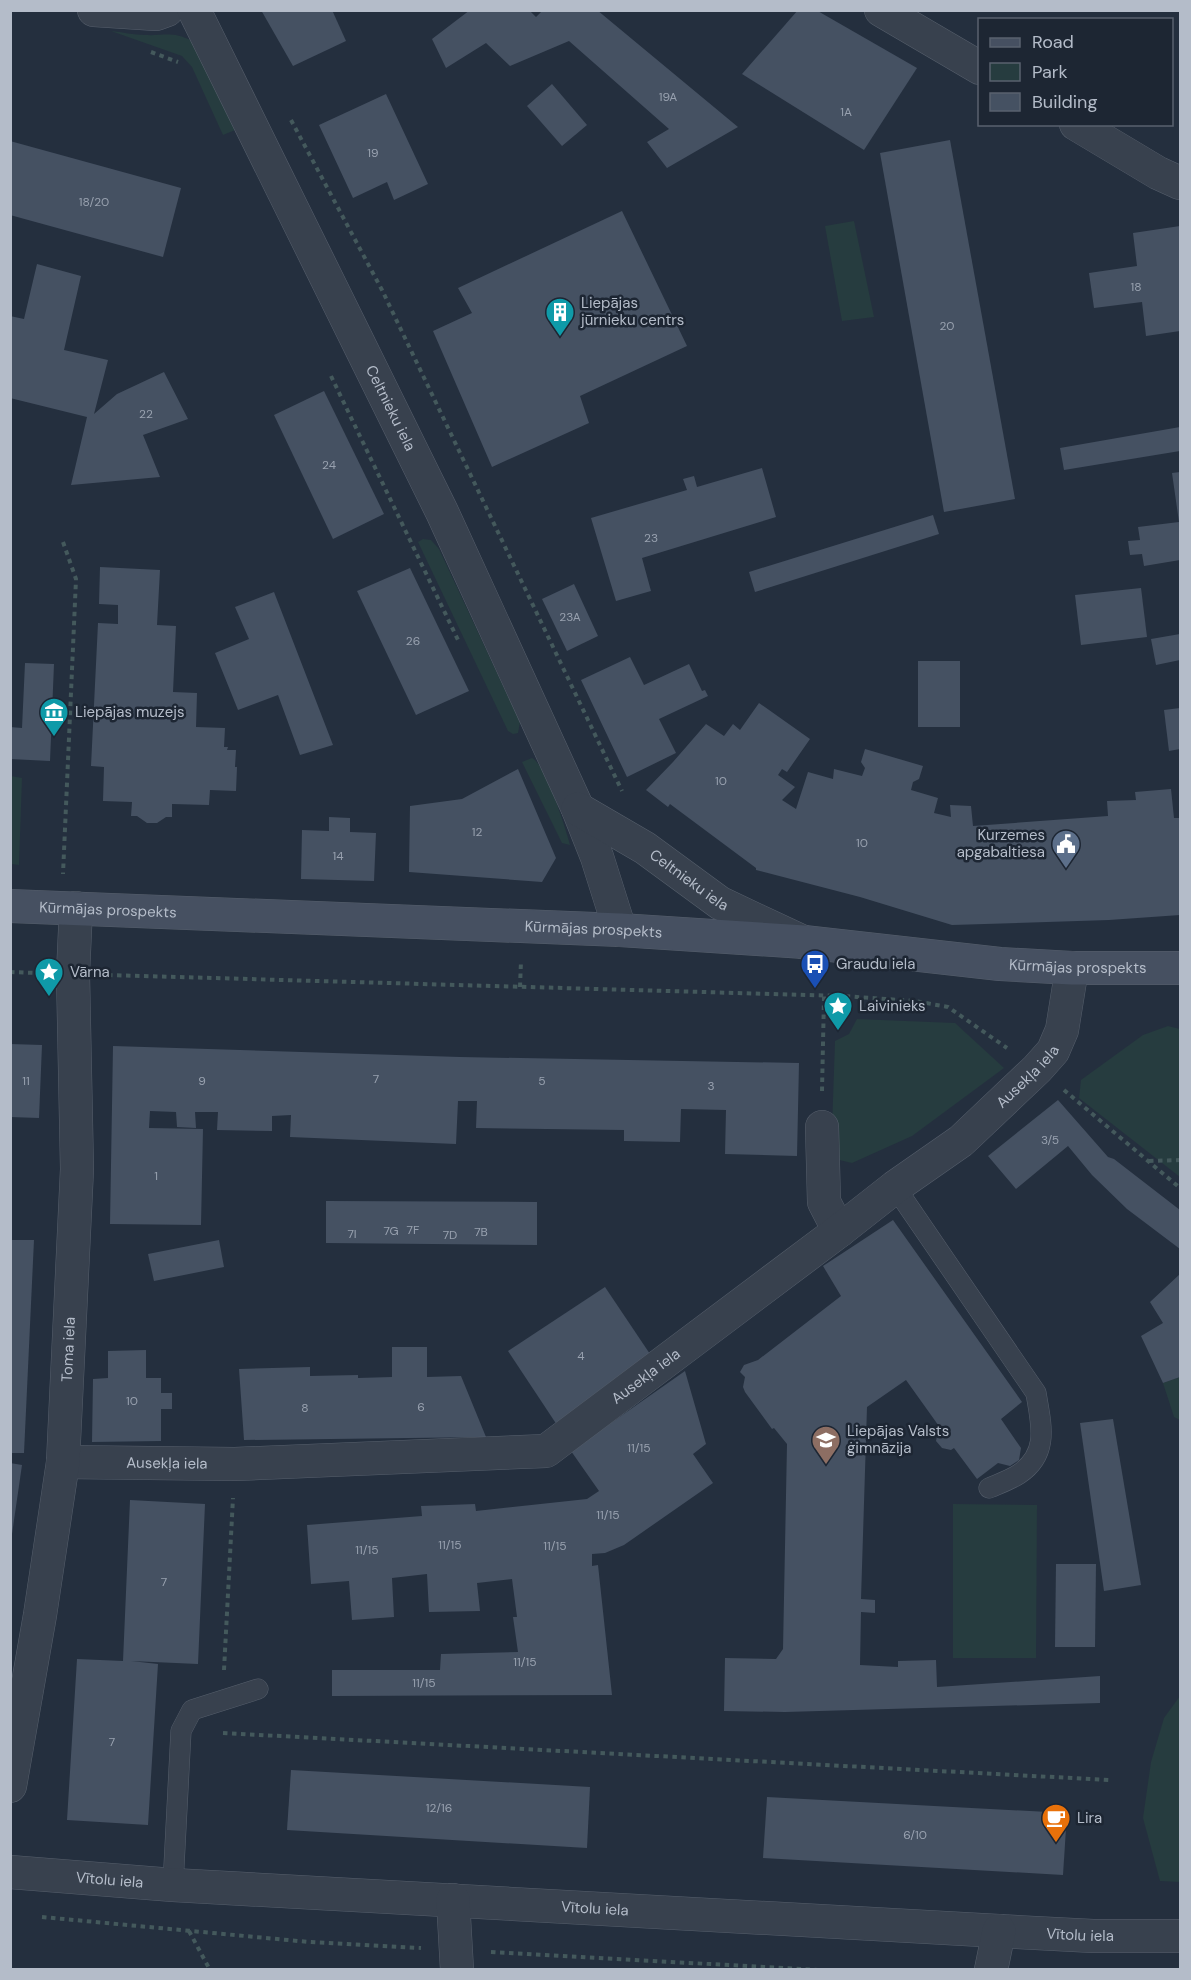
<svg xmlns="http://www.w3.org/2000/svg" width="1191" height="1980" font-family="'DM Sans',sans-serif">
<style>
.green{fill:#263c3f}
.building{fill:#455162}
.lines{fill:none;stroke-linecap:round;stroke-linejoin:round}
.service-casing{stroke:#565f6c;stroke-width:21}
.minor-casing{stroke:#565f6c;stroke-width:34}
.secondary-casing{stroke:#565f6c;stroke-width:34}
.path{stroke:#44595c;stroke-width:4;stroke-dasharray:4.5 4.5;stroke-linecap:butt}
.service{stroke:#38414e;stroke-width:20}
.minor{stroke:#38414e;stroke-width:33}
.secondary{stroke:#465061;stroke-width:33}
.labels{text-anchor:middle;stroke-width:5;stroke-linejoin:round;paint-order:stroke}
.number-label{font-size:12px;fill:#98a1af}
.poi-label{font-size:15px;fill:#b4bcc9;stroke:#1d2633;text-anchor:start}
.street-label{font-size:15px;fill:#b4bcc9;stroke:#1d2633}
</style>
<rect width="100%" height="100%" fill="#242f3e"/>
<g class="green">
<path d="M111 31C122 32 134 35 145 35 164 36 173 31 192 41L240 128 223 135 192 67 182 56Z"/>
<polygon points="854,221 874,317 842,321 825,226"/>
<polygon points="423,539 431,540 439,549 520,722 518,733 513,734 508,731 418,542"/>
<path d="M532 758C546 765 565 827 570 845L562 843 522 762Z"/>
<polygon points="11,776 22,778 19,865 11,864"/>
<polygon points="857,1019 955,1023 1004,1068 912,1136 852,1163 831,1158 835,1041 849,1034"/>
<polygon points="1168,1026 1180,1029 1180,1177 1079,1098 1081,1080 1143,1035"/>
<polygon points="1180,1377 1180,1420 1174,1417 1163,1383"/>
<polygon points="953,1504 1037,1505 1036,1658 953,1658"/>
<polygon points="1180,1696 1180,1882 1160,1881 1143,1818 1151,1762 1164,1718"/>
</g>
<g class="building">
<polygon points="261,10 332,10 346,41 293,66"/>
<polygon points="470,10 529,10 536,17 543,10 597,10 738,127 667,168 647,142 669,129 569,41 510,66 486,43 446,68 432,39"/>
<polygon points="798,10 816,10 917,68 864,150 742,74"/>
<polygon points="552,84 587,125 562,146 527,106"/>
<polygon points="386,94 428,184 394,200 387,182 353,198 319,125"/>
<polygon points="950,140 1015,499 944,512 880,153"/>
<polygon points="10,141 181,188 163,257 10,215"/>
<polygon points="622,211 687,346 580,396 589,423 492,467 433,331 472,313 458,288"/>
<polygon points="1180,226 1180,331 1146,336 1142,302 1094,308 1089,273 1137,266 1133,233"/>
<polygon points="37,264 81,276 64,350 108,360 94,414 117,394 164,372 188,419 143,435 160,477 71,485 87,417 10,398 10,316 24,319"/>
<polygon points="324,391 384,514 333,539 274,415"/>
<polygon points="1180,427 1180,451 1064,470 1060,448"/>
<polygon points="762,468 776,517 642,558 651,591 616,601 591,518 687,490 683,479 694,476 697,487"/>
<polygon points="1180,472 1180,560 1144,566 1142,554 1130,555 1128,541 1140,540 1138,527 1179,522 1172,473"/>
<polygon points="933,515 939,534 755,592 749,572"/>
<polygon points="100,567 160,570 157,625 176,626 173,692 197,693 196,727 225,728 224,747 228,747 227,750 236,750 235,767 237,767 236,791 210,790 209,805 172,804 172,817 166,817 157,823 147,823 137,816 131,816 132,802 103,801 104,767 91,766 98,623 118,624 118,605 99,604"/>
<polygon points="410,568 469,691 416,715 357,591"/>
<polygon points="574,584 598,636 567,651 542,599"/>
<polygon points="1141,588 1147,637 1081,645 1075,595"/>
<polygon points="274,592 333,745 300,755 278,695 238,710 215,653 249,639 235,607"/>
<polygon points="1180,634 1180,660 1156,665 1151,639"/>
<polygon points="630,657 644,685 689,664 702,691 705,690 708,696 659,719 676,753 627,777 581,680"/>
<rect x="918" y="661" width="42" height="66"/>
<polygon points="25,663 54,664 50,761 10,759 10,727 22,728"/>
<polygon points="759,703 810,739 787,772 782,769 778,775 795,787 782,800 796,809 808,772 833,779 834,769 862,776 865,768 861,762 865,749 923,766 919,779 913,782 911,790 938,798 934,813 951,817 950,805 971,806 973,826 1108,816 1107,801 1136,800 1135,792 1171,789 1174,818 1180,818 1180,915 1109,920 952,925 860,897 756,870 756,868 670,804 668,807 646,790 673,762 706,724 724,736 733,724 740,730"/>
<polygon points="1180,708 1180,749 1169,751 1164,710"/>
<polygon points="518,769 556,858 542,882 409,872 410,806 462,799"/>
<polygon points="329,817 350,818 350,832 376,833 374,881 301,879 302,830 329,831"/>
<polygon points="10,1044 42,1045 39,1118 10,1117"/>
<polygon points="113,1046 460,1057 799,1063 797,1156 725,1154 726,1110 681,1109 680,1142 624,1141 624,1130 476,1128 477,1101 458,1101 456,1144 290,1137 291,1115 272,1116 272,1131 217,1130 218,1112 195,1112 196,1128 177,1127 176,1112 150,1111 149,1128 203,1129 201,1225 110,1224"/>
<polygon points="1058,1100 1108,1157 1114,1159 1180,1210 1180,1249 1127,1209 1092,1175 1068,1146 1016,1189 988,1156"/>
<polygon points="326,1201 537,1202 537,1245 326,1243"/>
<polygon points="893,1220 1022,1402 1001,1419 1021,1448 1019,1460 1010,1466 998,1463 977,1479 954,1448 951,1450 942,1448 936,1441 938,1431 941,1429 906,1380 867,1407 861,1599 875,1600 875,1613 861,1612 860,1665 898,1667 898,1661 936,1660 937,1687 1100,1676 1100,1703 785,1712 724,1711 725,1658 776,1659 783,1649 787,1444 774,1428 772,1429 745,1392 743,1387 745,1377 740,1372 744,1365 758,1360 841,1296 823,1266"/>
<polygon points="10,1240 34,1240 24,1453 10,1453"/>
<polygon points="219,1240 224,1267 154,1281 148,1254"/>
<polygon points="1180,1274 1180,1377 1163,1383 1141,1336 1163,1323 1150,1302"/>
<polygon points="605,1287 654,1360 557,1425 508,1351"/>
<polygon points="392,1347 427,1347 427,1377 461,1376 486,1437 244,1440 239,1369 310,1367 310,1376 358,1375 358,1378 392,1377"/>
<polygon points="146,1350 146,1378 161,1378 161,1393 172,1393 172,1409 161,1409 161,1441 92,1442 93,1379 108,1378 108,1351"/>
<polygon points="685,1371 706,1444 693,1454 713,1483 624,1545 605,1553 592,1554 592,1566 598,1565 612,1695 332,1696 332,1670 440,1670 441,1654 518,1652 513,1617 517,1617 512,1579 477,1583 480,1611 429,1612 427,1574 392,1578 394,1617 352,1620 349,1581 311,1584 307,1525 422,1516 421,1506 475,1504 476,1511 587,1499 599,1491 571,1451"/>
<polygon points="1113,1419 1141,1585 1104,1591 1080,1423"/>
<polygon points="10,1463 22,1465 12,1534 10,1534"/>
<polygon points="130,1500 205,1504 198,1664 131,1661 158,1664 148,1825 67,1820 77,1659 123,1661"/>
<polygon points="1056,1564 1096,1564 1095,1647 1055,1647"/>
<polygon points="291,1770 590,1787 587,1848 287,1830"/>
<polygon points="767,1797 1067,1813 1063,1875 763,1858"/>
</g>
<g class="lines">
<g class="service-casing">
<g id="service">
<path d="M895 1187 1036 1393C1041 1424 1050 1453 1019 1474 1010 1480 998 1484 989 1488"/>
<polyline points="173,1885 181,1731 192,1710 258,1689"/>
</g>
</g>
<g class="minor-casing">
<g id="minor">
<polyline points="94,10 156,14 167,10"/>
<path id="s1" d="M194 10 442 512 578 809 597 857 620 930"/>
<polyline points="881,10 980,68"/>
<polyline points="1076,124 1158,173 1180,183"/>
<path id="s2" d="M578 809 645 848 720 903 803 942"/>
<polyline points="822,1127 824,1202 839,1231"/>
<path id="s3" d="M63 1462 235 1464 546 1451 839 1231 895 1187 961 1141 1037 1069 1053 1051 1062 1030 1072 968"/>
<path id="s4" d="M10 1786 40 1615 63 1462 77 1169 73 974 76 908"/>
<path id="s5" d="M10 1872 173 1885 999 1931 1093 1936H1180"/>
<polyline points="453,1900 457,1970"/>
<polyline points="991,1970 999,1931"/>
</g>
</g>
<g class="secondary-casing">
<g id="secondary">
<path id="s6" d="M10 906 620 930 804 942 1000 964 1072 968H1180"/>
</g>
</g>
<g class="path">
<polyline points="151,52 178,62"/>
<polyline points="291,120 382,290 622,791"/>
<polyline points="331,376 459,642"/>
<polyline points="63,542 76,579 63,874"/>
<polyline points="10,972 37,973"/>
<polyline points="108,975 842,996 915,1001 948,1007 1007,1048"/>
<polyline points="520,987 521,961"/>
<polyline points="1064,1090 1180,1188"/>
<polyline points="822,1091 824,996"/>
<polyline points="1149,1161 1180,1160"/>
<polyline points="224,1670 233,1498"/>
<polyline points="223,1733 1109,1780"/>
<polyline points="42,1917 309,1942 421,1948"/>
<polyline points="189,1931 210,1970"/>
<polyline points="491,1952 818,1970"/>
</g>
<use href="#service" class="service"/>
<use href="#minor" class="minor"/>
<use href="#secondary" class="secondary"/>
</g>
<defs>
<g id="building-pin" transform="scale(1.5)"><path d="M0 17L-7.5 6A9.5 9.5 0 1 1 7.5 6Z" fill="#0f9aa8" stroke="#1d2633"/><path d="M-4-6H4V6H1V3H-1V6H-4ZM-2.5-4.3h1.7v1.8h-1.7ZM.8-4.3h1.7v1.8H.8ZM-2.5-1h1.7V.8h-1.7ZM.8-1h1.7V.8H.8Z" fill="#fff"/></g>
<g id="museum-pin" transform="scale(1.5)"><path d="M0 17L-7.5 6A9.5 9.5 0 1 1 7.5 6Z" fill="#0f9aa8" stroke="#1d2633"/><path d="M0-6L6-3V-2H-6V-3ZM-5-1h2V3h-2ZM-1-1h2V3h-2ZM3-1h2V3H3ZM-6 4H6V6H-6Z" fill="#fff"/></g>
<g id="civic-pin" transform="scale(1.5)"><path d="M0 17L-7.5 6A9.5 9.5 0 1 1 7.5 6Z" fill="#5c6f8a" stroke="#1d2633"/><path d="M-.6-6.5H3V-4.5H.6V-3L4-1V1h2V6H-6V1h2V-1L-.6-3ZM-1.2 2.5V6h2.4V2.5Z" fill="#fff"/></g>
<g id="bus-pin" transform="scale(1.5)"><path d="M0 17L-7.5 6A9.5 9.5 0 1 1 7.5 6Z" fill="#1a4fb4" stroke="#1d2633"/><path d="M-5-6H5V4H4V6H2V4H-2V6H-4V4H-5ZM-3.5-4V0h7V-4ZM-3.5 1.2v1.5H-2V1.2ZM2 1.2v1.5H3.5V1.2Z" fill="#fff"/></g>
<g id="sight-pin" transform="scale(1.5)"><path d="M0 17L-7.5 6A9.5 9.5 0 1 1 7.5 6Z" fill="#0f9aa8" stroke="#1d2633"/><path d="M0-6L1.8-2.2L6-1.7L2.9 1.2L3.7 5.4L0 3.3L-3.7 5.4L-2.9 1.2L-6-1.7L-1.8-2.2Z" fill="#fff"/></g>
<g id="school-pin" transform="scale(1.5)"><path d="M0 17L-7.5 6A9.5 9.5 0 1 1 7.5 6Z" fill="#8d6e63" stroke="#1d2633"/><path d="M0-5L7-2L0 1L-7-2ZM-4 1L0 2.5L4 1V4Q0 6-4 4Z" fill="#fff"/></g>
<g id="cafe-pin" transform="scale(1.5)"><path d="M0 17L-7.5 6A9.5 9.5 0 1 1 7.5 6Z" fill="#e8710a" stroke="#1d2633"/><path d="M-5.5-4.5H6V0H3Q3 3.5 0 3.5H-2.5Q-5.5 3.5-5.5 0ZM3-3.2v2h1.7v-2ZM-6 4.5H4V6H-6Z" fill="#fff"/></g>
</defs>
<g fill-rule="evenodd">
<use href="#building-pin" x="560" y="312"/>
<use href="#museum-pin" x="54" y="712"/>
<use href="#civic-pin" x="1066" y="844"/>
<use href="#bus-pin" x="815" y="964"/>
<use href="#sight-pin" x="49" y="972"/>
<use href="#sight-pin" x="838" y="1006"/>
<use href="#school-pin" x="826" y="1440"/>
<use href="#cafe-pin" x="1056" y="1818"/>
</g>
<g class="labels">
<g class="number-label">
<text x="668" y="101">19A</text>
<text x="846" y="116">1A</text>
<text x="373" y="157">19</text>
<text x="94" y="206">18/20</text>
<text x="1136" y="291">18</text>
<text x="947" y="330">20</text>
<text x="146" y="418">22</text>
<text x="329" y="469">24</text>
<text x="651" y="542">23</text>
<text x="570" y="621">23A</text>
<text x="413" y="645">26</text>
<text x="721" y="785">10</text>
<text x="477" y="836">12</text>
<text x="862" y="847">10</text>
<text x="338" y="860">14</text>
<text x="376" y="1083">7</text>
<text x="26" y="1085">11</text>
<text x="202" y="1085">9</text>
<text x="542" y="1085">5</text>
<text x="711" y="1090">3</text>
<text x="1050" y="1144">3/5</text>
<text x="156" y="1180">1</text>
<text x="413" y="1234">7F</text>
<text x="391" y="1235">7G</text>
<text x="481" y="1236">7B</text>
<text x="352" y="1238">7I</text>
<text x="450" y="1239">7D</text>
<text x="581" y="1360">4</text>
<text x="132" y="1405">10</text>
<text x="421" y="1411">6</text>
<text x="305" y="1412">8</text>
<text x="639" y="1452">11/15</text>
<text x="608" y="1519">11/15</text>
<text x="450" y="1549">11/15</text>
<text x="555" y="1550">11/15</text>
<text x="367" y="1554">11/15</text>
<text x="164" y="1586">7</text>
<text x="525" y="1666">11/15</text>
<text x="424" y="1687">11/15</text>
<text x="112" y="1746">7</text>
<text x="439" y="1812">12/16</text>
<text x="915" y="1839">6/10</text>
</g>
<g class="poi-label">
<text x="581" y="308">Liepājas<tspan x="581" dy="17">jūrnieku centrs</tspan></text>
<text x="75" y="717">Liepājas muzejs</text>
<text x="1045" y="840" text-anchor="end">Kurzemes<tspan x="1045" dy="17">apgabaltiesa</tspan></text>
<text x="836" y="969">Graudu iela</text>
<text x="70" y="977">Vārna</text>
<text x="859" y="1011">Laivinieks</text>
<text x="847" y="1436">Liepājas Valsts<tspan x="847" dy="17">ģimnāzija</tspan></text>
<text x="1077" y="1823">Lira</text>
</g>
<g class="street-label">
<text dy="5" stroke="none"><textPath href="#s1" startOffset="444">Celtnieku iela</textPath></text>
<text dy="5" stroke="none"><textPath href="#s2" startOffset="132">Celtnieku iela</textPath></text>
<text dy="5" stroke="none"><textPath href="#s6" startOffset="98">Kūrmājas prospekts</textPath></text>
<text dy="5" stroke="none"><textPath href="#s6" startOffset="584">Kūrmājas prospekts</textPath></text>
<text dy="5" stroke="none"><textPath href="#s6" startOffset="1070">Kūrmājas prospekts</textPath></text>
<text dy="5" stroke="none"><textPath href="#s3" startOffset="1094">Ausekļa iela</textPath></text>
<text dy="5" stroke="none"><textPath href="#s4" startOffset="441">Toma iela</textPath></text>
<text dy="5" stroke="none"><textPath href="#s3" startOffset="608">Ausekļa iela</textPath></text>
<text dy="5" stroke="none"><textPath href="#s3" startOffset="104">Ausekļa iela</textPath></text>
<text dy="5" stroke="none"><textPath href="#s5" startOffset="100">Vītolu iela</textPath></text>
<text dy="5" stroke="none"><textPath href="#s5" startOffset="586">Vītolu iela</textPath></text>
<text dy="5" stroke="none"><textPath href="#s5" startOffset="1072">Vītolu iela</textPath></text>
</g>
</g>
<rect width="1191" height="1980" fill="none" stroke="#b4bcc9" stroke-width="24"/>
<rect x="978" y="18" width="195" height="108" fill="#1d2633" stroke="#59626f" stroke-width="1.5"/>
<rect x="990" y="38" width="30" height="9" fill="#465061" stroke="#59626f" stroke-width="1.5"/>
<text x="1032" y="48" font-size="18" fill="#b4bcc9">Road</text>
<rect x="990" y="63" width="30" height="18" fill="#263c3f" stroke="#59626f" stroke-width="1.5"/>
<text x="1032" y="78" font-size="18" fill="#b4bcc9">Park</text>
<rect x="990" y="93" width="30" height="18" fill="#455162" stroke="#59626f" stroke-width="1.5"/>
<text x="1032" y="108" font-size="18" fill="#b4bcc9">Building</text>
</svg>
